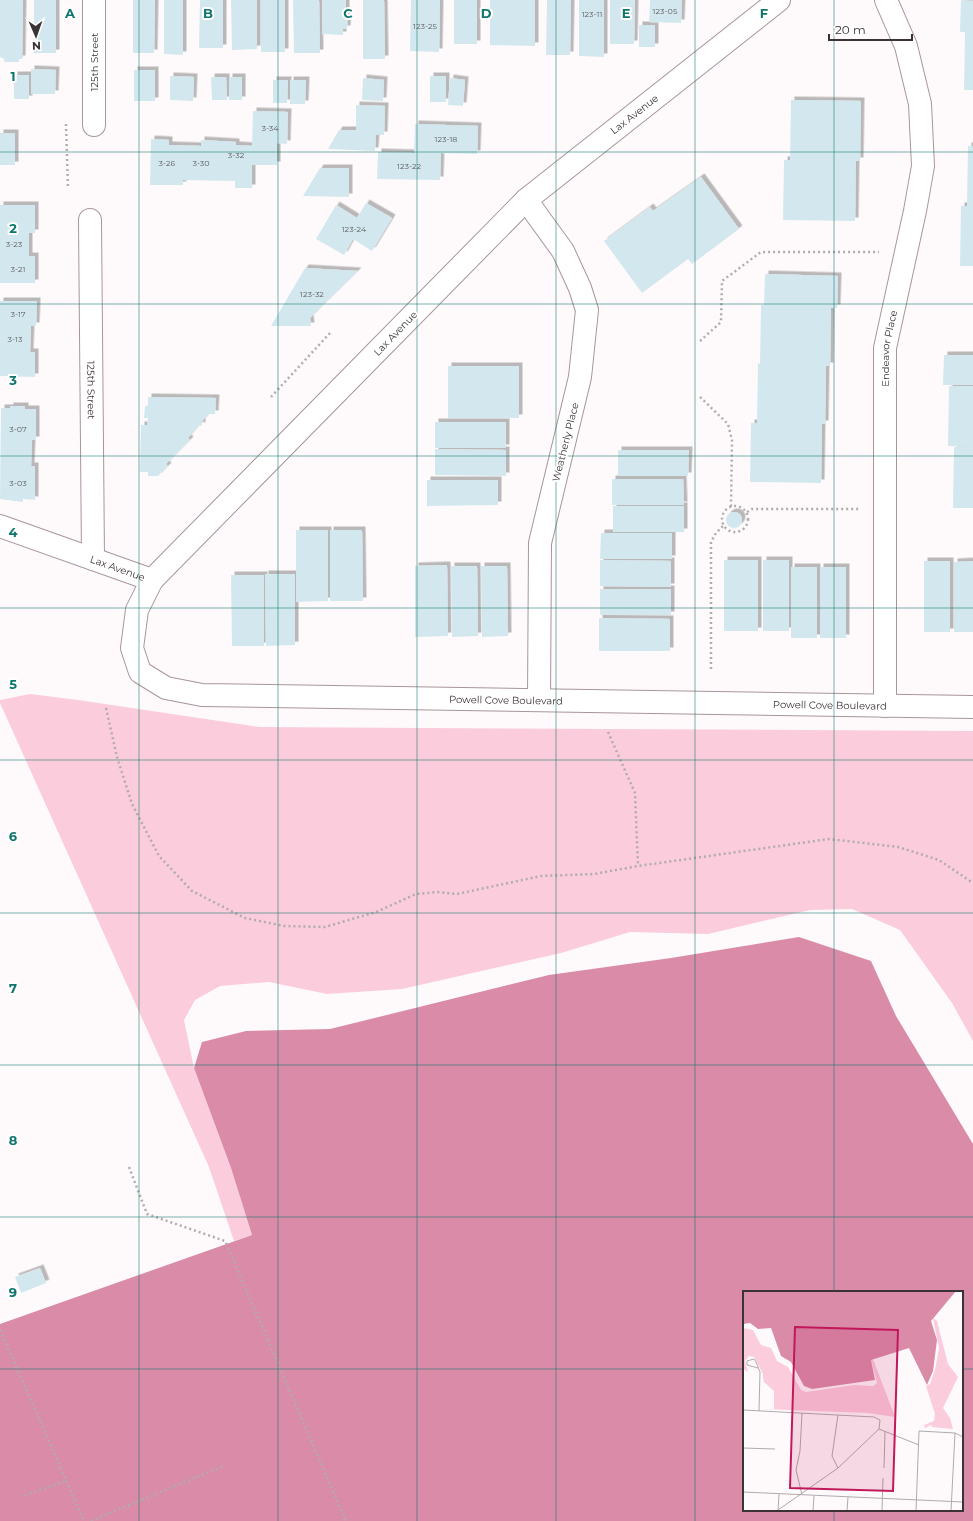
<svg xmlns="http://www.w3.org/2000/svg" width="973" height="1521" font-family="Montserrat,sans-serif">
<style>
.green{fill:#fbccdc}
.water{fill:#d98ba8;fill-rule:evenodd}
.building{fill:#d3e8ee;filter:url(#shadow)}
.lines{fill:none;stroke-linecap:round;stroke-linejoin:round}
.minor-casing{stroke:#a8959b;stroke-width:24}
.path{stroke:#b1abad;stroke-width:2.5;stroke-dasharray:2 3;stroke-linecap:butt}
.minor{stroke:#fff;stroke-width:22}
.grid{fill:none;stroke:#0f766e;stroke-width:1;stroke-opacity:0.55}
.labels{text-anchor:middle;stroke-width:4;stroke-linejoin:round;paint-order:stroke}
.number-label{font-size:8px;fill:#606063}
.street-label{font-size:10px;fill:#3a3235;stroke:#fff}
.inset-road{fill:none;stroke:#b0aaac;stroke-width:1}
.view{fill:#c2185b;fill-opacity:0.15;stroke:#c2185b;stroke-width:2}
.inset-edge{fill:none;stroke:#3a3235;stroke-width:2}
.grid-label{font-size:13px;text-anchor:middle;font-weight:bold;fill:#0f766e;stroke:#fff;stroke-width:4;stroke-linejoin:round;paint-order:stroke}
</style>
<defs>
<filter id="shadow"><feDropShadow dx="3.5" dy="-3.5" stdDeviation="0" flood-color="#0004"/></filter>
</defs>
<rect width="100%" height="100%" fill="#fefafb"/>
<polygon class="green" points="30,694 78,700 259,727 973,731 973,1041 952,1003 900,930 852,909 810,910 708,934 630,932 561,953 402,989 327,994 269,982 220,986 195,1000 184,1020 194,1068 231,1168 252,1235 234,1241 209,1167 0,703 0,700"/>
<path class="water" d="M799 937 871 961 896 1016 973 1144V1521H0V1324L252 1235 231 1168 194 1068 202 1042 246 1031 330 1029 549 975 671 958ZM744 1292H962V1510H744Z"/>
<g class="building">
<polygon points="0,0 23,0 22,59 19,59 19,62 4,62 4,59 0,57"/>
<rect x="34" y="0" width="22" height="53"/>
<polygon points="133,0 155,0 154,53 133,53"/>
<polygon points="164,0 183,0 183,55 164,54"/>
<polygon points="200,0 223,0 223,48 199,48"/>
<polygon points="231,0 257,0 257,49 232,50"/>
<rect x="261" y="0" width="24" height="52"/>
<polygon points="293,0 319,0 320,53 294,53"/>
<polygon points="323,0 346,0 346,13 348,12 347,29 343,29 343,35 322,34"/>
<polygon points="363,0 384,0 385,59 363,59"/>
<polygon points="411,0 440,0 439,52 410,51"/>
<rect x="454" y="0" width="23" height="44"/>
<polygon points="490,0 535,0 535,46 490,45"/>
<polygon points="547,0 571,0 570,55 546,55"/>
<polygon points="579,0 604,0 604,57 579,56"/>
<polygon points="610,0 635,0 634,44 610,44"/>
<polygon points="650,0 682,0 681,23 649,22"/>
<polygon points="961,0 973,1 973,90 964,90 965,32 960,32"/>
<rect x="639" y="25" width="16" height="22"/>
<polygon points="31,69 56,70 55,94 31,94"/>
<rect x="134" y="70" width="21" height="31"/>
<rect x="14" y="75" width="15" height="24"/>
<polygon points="170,76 194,77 193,101 170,100"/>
<rect x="430" y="76" width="16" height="26"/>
<polygon points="211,77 226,77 227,100 212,100"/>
<rect x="229" y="77" width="13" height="23"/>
<polygon points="363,78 384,80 383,101 362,100"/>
<polygon points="450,78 465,80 463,106 448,105"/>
<polygon points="273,80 288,80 287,103 273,103"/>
<polygon points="290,80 306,80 305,104 290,104"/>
<polygon points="791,100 861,101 860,161 856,161 855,221 783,220 784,160 790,160"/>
<polygon points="356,105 385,106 384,135 376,135 375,151 328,149 339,130 356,130"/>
<polygon points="253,111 288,112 287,144 277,143 277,165 252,165 252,188 235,188 235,181 183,180 183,185 150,185 151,139 169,140 169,145 201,146 201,140 236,142 236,145 252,146"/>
<polygon points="415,124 478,126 477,154 441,153 440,180 377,179 378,152 414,153"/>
<rect x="0" y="133" width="15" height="32"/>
<polygon points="968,146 973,146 973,266 960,266 961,206 967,206"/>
<polygon points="320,168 349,168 349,197 303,196"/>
<polygon points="701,177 739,229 692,264 688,259 642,293 604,241 650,207 653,211"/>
<polygon points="366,203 392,218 372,251 353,239 344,255 316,239 336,205 357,218"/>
<polygon points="0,205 35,205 35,233 29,233 29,256 35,256 35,283 0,283"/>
<polygon points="305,268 358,271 310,318 311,326 271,326"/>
<polygon points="765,274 838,276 837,308 831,308 830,366 826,366 825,424 822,424 821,483 750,482 751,423 757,423 758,363 760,364 761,305 764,305"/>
<polygon points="0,301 37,301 36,326 31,326 30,352 35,352 35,377 0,376"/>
<polygon points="944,355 973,355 973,385 943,385"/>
<rect x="448" y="366" width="71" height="52"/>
<polygon points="949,386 973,386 973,447 948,446"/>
<polygon points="148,397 216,398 215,414 209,414 202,421 202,426 199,425 188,438 190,440 166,464 168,466 158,476 148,476 148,472 140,472 141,425 147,425 148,418 144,418 145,406 148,406"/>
<polygon points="10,406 25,406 25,409 36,409 36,440 32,440 31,466 35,466 35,500 23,499 23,502 0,499 1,408 10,408"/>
<rect x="435" y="422" width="71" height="26"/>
<polygon points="954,447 973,447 973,508 953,508"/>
<polygon points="435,449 506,450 506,476 435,475"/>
<polygon points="618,450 689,450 688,476 618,476"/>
<polygon points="612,479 683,479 684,505 612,505"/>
<polygon points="427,480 498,480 498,505 427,506"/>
<rect x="613" y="506" width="71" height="26"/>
<circle cx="734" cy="520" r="8"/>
<polygon points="296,530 328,530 328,601 296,602"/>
<polygon points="330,530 362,530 363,601 330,601"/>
<polygon points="601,533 672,533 672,559 600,559"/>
<polygon points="600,560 671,561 671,587 600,586"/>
<rect x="724" y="560" width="34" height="71"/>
<rect x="763" y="560" width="26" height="71"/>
<rect x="924" y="561" width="26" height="71"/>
<polygon points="973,561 973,632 954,632 954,562"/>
<polygon points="447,565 448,636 415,637 415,566"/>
<polygon points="451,566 477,566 478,636 452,637"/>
<polygon points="481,566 507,566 508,636 482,637"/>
<rect x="791" y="567" width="26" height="71"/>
<rect x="820" y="567" width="26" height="71"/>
<polygon points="265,574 295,574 295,645 266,646"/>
<polygon points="231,575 264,575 264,646 232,646"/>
<rect x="600" y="589" width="71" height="26"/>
<polygon points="599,618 670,619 670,651 599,651"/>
<polygon points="40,1268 46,1283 21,1293 15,1277"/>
</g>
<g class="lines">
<g class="minor-casing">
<g id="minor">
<path id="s1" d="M779 0 526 200 152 580 137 610 132 648 140 672 166 688 202 695 973 707"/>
<polyline points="94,125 94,0"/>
<polyline points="526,200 563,251 580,288 587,310 580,377 540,543 539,700"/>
<path id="s2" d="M90 220 93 559"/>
<path id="s3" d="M0 526 152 580"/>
<path id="s4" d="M885 706V348L915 211 923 166 920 104 906 46 886 0"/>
</g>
</g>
<g class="path">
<polyline points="66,124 68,188"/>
<polyline points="700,341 721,322 722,281 761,252 879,252"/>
<polyline points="271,397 330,333"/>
<polyline points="700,397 728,424 732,440 731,507"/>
<circle cx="735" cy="519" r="13"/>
<polyline points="747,512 752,509 859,509"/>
<polyline points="711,669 711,542 716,533 723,526"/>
<polyline points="106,708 117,757 132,804 159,856 192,891 245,918 284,926 325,927 376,912 416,894 437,892 457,894 541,876 594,874 638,866 829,839 898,847 939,860 973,883"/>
<polyline points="608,732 635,793 638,866"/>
<polyline points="129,1167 147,1214 225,1241 346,1521"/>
<polyline points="0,1330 84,1521"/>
<polyline points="25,1495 66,1481"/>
<polyline points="91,1521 223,1466"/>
</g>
<use href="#minor" class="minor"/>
</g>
<path class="grid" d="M139 0V1521M278 0V1521M417 0V1521M556 0V1521M695 0V1521M834 0V1292M0 152H973M0 304H973M0 456H973M0 608H973M0 760H973M0 913H973M0 1065H973M0 1217H973M0 1369H744M962 1369H973M834 1510V1521"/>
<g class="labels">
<g class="number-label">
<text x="665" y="14">123-05</text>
<text x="592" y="17">123-11</text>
<text x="425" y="29">123-25</text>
<text x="270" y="131">3-34</text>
<text x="446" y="142">123-18</text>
<text x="236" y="158">3-32</text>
<text x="167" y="166">3-26</text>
<text x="201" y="166">3-30</text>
<text x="409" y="169">123-22</text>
<text x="354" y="232">123-24</text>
<text x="14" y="247">3-23</text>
<text x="18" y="272">3-21</text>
<text x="312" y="297">123-32</text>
<text x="18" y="317">3-17</text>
<text x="15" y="342">3-13</text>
<text x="18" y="432">3-07</text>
<text x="18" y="486">3-03</text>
</g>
<g class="street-label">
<text transform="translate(94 62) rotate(-90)" y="4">125th Street</text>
<text transform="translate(634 114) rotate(-38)" y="4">Lax Avenue</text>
<text transform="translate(395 333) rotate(-46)" y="4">Lax Avenue</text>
<text dy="4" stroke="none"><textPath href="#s4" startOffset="358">Endeavor Place</textPath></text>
<text dy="4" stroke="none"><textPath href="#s2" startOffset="170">125th Street</textPath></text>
<text transform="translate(565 442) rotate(-76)" y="4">Weatherly Place</text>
<text dy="4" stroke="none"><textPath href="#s3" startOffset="125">Lax Avenue</textPath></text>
<text dy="4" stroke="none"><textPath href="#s1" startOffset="1324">Powell Cove Boulevard</textPath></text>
<text dy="4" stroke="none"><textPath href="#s1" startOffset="1648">Powell Cove Boulevard</textPath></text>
</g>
</g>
<g transform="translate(743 1291)">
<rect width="220" height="220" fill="#fefafb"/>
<path d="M190 27 194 30 205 73 215 86 200 117 207 127 210 138 189 136 188 134 182 137 181 134 191 130 192 123 183 95 187 93 192 79 196 57ZM0 37 10 39 18 54 28 57 34 70 45 76 58 99 63 101 111 94 130 95 134 92 128 69 130 68 152 126 125 122 19 118H31V100L21 91V86L20 93V83L11 66 6 65 2 70 5 81 0 78Z" fill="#fbccdc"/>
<path d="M0 0H213L188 30 194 49 190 80 184 94 166 57 128 69 132 89 69 98 61 95 48 71 38 65 28 37 15 38 7 32 0 33Z" fill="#d98ba8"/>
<path class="inset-road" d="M15 77 4 74V70L11 68 13 71 17 81 16 120M0 119 131 126 137 129 136 138 95 177 35 219M59 122 57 160 53 179 59 204M136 138 176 154M0 157 32 158M95 177 89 165 95 124M141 177 142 141M0 201 220 211M35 220 36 203M70 220 71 205M104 220 105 206M139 220 140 187M173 220 176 140 212 142 220 146M208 220 212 142"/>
<path class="view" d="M52 36 155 39 150 200 47 197Z"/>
<rect width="220" height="220" class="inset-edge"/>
</g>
<g class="grid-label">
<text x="70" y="18">A</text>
<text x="208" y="18">B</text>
<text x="348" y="18">C</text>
<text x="486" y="18">D</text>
<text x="626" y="18">E</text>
<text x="764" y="18">F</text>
<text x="13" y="81">1</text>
<text x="13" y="233">2</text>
<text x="13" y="385">3</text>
<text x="13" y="537">4</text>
<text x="13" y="689">5</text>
<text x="13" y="841">6</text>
<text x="13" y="993">7</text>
<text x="13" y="1145">8</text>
<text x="13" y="1297">9</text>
</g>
<g transform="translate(36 36) rotate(178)" stroke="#ffffff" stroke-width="3" paint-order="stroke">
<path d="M0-3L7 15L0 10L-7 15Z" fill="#3a3235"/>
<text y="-6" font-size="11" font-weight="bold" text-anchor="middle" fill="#3a3235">N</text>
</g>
<path d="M829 34v6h83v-6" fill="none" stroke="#3a3235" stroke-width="2"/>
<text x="835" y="34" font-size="12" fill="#3a3235" stroke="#ffffff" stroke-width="3" paint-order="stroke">20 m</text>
</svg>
